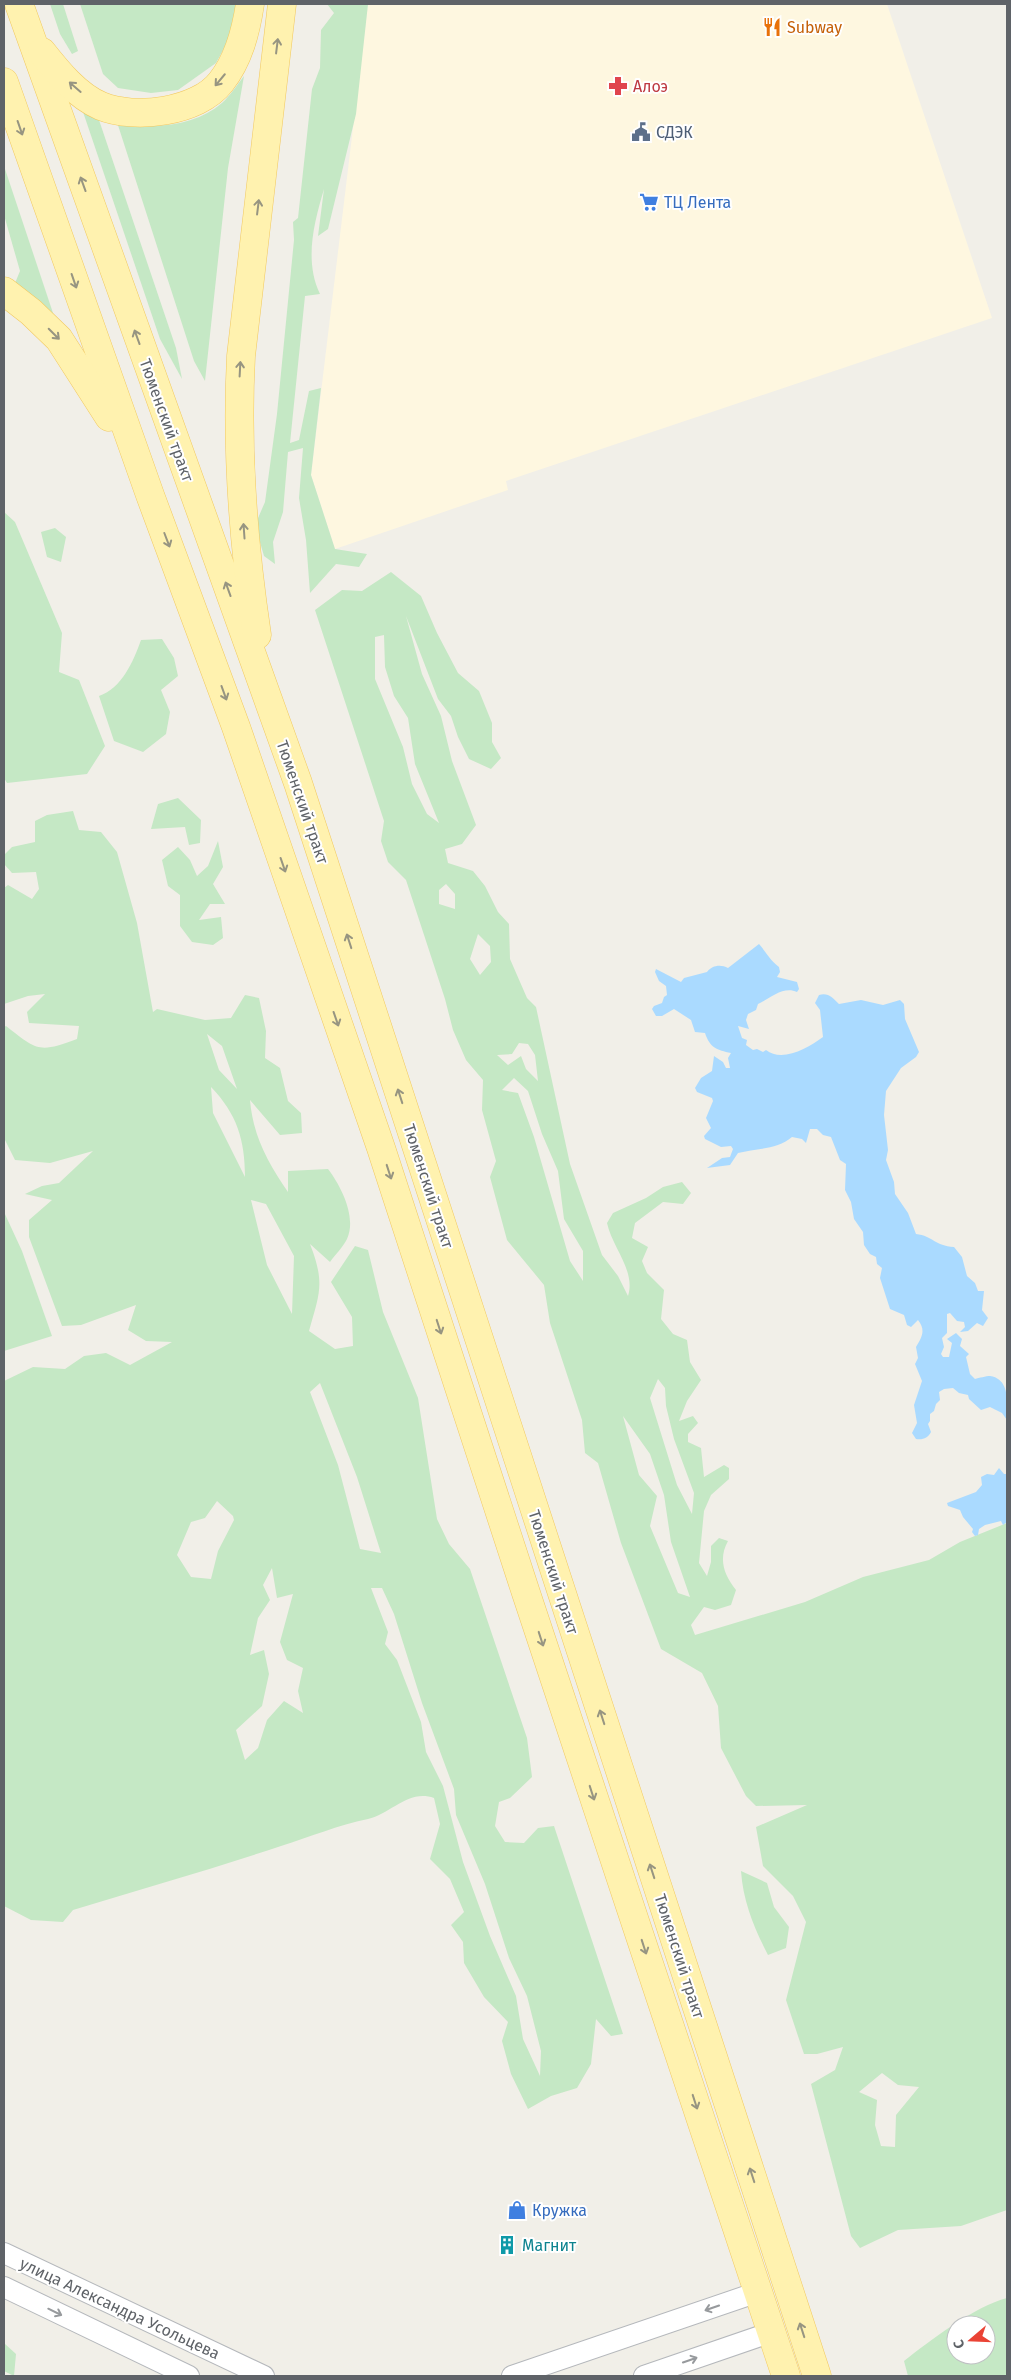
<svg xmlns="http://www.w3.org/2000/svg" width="1011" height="2380" font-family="'Fira Sans',sans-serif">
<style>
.commercial{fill:#fef7e0}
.green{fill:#c5e8c5;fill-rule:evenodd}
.water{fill:#aadaff}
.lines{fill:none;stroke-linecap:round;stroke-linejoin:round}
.minor-casing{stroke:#b5b8bc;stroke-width:22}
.primary-casing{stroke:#f2c960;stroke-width:29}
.minor{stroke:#fff;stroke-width:20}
.primary{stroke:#fff2af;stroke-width:28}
.oneway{stroke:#979581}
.oneway2{stroke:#979a9d}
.labels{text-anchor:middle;stroke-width:4;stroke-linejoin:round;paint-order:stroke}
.food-label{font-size:16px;fill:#c56008;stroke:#fff;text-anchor:start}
.health-label{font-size:16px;fill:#be3a42;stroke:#fff;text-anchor:start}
.service-label{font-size:16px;fill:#4e5e75;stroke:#fff;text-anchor:start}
.shop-label{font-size:16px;fill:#366cbe;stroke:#fff;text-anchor:start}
.street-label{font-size:16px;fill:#5f6368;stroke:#fff}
.culture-label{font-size:16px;fill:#0d838f;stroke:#fff;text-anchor:start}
</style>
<rect width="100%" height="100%" fill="#f1efe8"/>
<polygon class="commercial" points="368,4 887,4 992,318 506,481 508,490 335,549 311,475"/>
<g class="green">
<polygon points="50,4 63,4 78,51 72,54 60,34"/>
<polygon points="80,4 241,4 227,43 216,63 178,90 151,93 118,88 103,74"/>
<path d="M327 4H368L356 114 328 229 318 236 324 189C314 223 304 261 320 294L305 296 290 443 299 440 309 391 321 388 311 475 335 549 367 554 359 567 336 564 310 593 306 540 299 498 303 448 288 452 283 512 273 542 275 564 264 556 255 525 265 502 277 414 294 240 293 222 298 218 312 89 320 68 321 30 334 13Z"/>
<path d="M244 76 228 168 205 381 194 361 116 119C149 131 194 127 222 103 230 96 237 85 244 76Z"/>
<polygon points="81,106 98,117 176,348 182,379 160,339"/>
<polygon points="4,166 56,322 13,288 20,271 4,215"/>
<polygon points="4,512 15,522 62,633 59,672 79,680 105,746 87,774 7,783 4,778"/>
<polygon points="55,528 66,537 61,562 47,557 41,532"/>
<path d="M391 572 421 596 437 633 458 673 479 691 492 723V742L501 758 491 769 469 759 458 737 451 716 438 699 406 616 422 674 441 716 452 761 476 825 462 844 445 849 448 863 473 871 485 886 498 912 509 924 510 959 527 998 536 1007 570 1164 602 1255 618 1276 628 1296C636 1271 612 1247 607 1223L613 1213 646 1198 663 1187 682 1182 691 1193 683 1204 663 1202 635 1223 632 1238 648 1247 642 1261 647 1273 664 1290 661 1319 673 1334 687 1340 690 1362 701 1380 687 1401 679 1421 693 1416 698 1423 688 1434V1442L701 1448 704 1477 724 1465 729 1468V1479L711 1495 704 1511 699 1563 707 1576 711 1562V1546L719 1538 728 1541C718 1559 724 1575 736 1590L731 1605 715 1610 704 1607 691 1625 695 1635 805 1602 863 1577 929 1560 960 1542 1007 1523V2210L961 2226 898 2230 860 2248 851 2236 811 2084 835 2070 843 2047 817 2054H804L786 2000 806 1922 793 1896 763 1866 756 1827 807 1805 756 1806 746 1796 721 1748 718 1706 702 1673 661 1649 621 1543 598 1463 585 1453 582 1420 550 1323 544 1285 507 1240 490 1177 496 1161 482 1110 483 1080 466 1060 453 1030 445 999 406 880 388 862 381 841 384 821 315 610 342 590 362 591ZM384 635 385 667 394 696 408 718 415 764 439 823 427 814 412 784 403 747 375 679V637ZM446 884 455 894V909L439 904V890ZM478 934 490 946 491 962 480 975 470 959ZM519 1043 528 1044 535 1055 538 1081 526 1069 521 1056 508 1065 497 1055 512 1054ZM514 1078 528 1091 542 1134 558 1171 564 1219 583 1251V1281L570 1261 534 1137 518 1093 502 1090ZM658 1379 665 1388 666 1406 674 1439 694 1493 692 1514 677 1485 650 1398ZM623 1416 650 1454 664 1495 671 1542 690 1597 678 1593 650 1526 657 1496 639 1475ZM882 2073 898 2085 919 2087 896 2115 895 2147 881 2146 875 2125 877 2100 859 2092Z"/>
<path d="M162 639 174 658 178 676 161 690 170 712 166 734 143 752 114 741 99 696C122 688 133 662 141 640Z"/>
<polygon points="178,798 201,820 200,843 189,845 185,827 151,829 158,804"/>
<path d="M73 811 79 830 101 832 117 852 137 923 153 1012 157 1009 205 1020 231 1018 245 995 259 998 266 1031 265 1058 280 1068 288 1101 301 1113 302 1133 280 1135 250 1100C253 1136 268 1163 288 1192V1171L328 1169C341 1186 357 1217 347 1239 343 1247 335 1255 330 1262L310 1244C325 1283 320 1292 309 1331L335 1349 353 1346 352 1317 331 1282 355 1246 368 1250 383 1312 418 1398 437 1519 449 1544 470 1569 527 1738 532 1777 510 1798 499 1802 495 1826 505 1842 524 1843 538 1828 554 1826 623 2034 611 2036 596 2019 591 2064 577 2088 551 2096 528 2109 511 2074 502 2041 508 2022 484 1997 464 1963 463 1942 451 1925 464 1912 450 1879 430 1859 440 1824 434 1798C408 1789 391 1814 368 1819 338 1825 310 1837 281 1846 212 1869 142 1889 73 1910L63 1922 31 1920 4 1906V1381L33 1367 65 1369 84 1356 106 1353 130 1365 172 1342 146 1341 128 1330 136 1305 81 1325 62 1326 29 1237V1220L52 1200 25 1194 42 1186 59 1183 93 1151 50 1163 15 1160 4 1138V1027L6 1026C38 1051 39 1053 77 1039L79 1026 29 1023 27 1012 45 994 28 996 4 1004V888L8 885 32 899 39 889 36 872 12 873 4 864V855L12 847 35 842V821L47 815ZM207 1034 222 1046 237 1089 219 1070ZM211 1087C237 1114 245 1140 245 1177L213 1113ZM251 1200 266 1204 294 1256 292 1314 267 1265ZM320 1383 357 1477 381 1553 360 1549 338 1465 310 1392ZM217 1501 233 1516 234 1520 218 1551 211 1579 191 1577 177 1555 191 1522 205 1518ZM272 1568 277 1598 293 1594 280 1642 287 1660 303 1668 298 1691 303 1713 284 1701 267 1720 258 1748 245 1760 236 1730 262 1706 269 1674 264 1650 250 1655 258 1618 270 1600 263 1585ZM371 1588H382L394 1614 422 1703 454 1789 456 1815 485 1884 509 1958 527 1996 541 2051 540 2076 523 2039 516 1996 490 1936 463 1862 443 1786 426 1752 421 1722 397 1660 385 1644 388 1632Z"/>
<polygon points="218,841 223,867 213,884 225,904 210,904 199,920 221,917 223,938 213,945 192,942 180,926 180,895 168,886 162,860 178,847 190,860 197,876 208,866"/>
<polygon points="4,1212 22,1251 52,1336 4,1351"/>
<path d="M741 1871 767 1883 774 1907 789 1927 786 1948 768 1955C754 1928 743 1901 741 1871Z"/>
<path d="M1007 2298V2376H908L904 2361C931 2340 975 2306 1007 2298ZM956 2325H986V2355H956Z"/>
<polygon points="4,2343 16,2354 14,2376 4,2371"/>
</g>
<g class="water">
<path d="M759 944C766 952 770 960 779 967L780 972 777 977 797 982 799 989 797 992C783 986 771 998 758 1004L756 1010 748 1014 746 1020 749 1029 738 1026 742 1038 747 1040 746 1045 753 1050 757 1049 763 1052 766 1050C782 1063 808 1048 823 1037L820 1010 815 1003 819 995C828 992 833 998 839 1004L861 1000 883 1005 900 1000 904 1004 905 1019 919 1052 916 1057 901 1068 886 1091 884 1115 888 1150 886 1160 894 1182 895 1194 908 1213 916 1234C933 1236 935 1246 954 1247L962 1257 967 1276 975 1283 978 1291H984L982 1310 988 1318 983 1326 977 1323 968 1331 960 1332 965 1327 964 1322 957 1321 950 1313 947 1314V1333L942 1338 944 1347 941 1354 943 1357H949L952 1343 947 1339 956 1333 962 1339 960 1346 969 1354 966 1357 970 1374 975 1379C979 1378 986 1376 990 1376 1011 1379 1007 1405 1007 1420L1002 1413 990 1407 981 1410 969 1399 968 1395 959 1393 953 1388 944 1389 939 1392 940 1400 936 1404 934 1411 930 1414V1421L928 1424 931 1432C928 1438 923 1440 916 1439L912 1433 917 1423 914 1405 922 1381 915 1364 918 1358 916 1347C922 1337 926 1330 918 1320L911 1327 907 1325 904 1315 890 1309 880 1278 882 1268 877 1264 876 1257 870 1254 864 1245 863 1232 854 1219 851 1202 845 1190 846 1164 840 1160 831 1137 823 1135 817 1129H810L806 1143 802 1139 792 1137C777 1150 756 1148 738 1153L730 1165 707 1168 722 1158 730 1157 733 1149 731 1146 721 1147 705 1139 704 1136 711 1128 706 1118 713 1101 712 1098 697 1092 695 1088 701 1078 712 1071 714 1056 723 1062 726 1068H730L728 1058 731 1053C717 1050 710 1048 705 1033L695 1032 691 1020 674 1009 662 1016H656L652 1009 654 1006 662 1003 664 997 667 995 666 986 659 981 655 972 656 969 681 982 684 978 707 972C712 965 721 964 728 968Z"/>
<polygon points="999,1468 1004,1474 1007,1474 1007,1522 1003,1525 1001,1521 985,1525 979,1529 978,1535 975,1536 972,1532 973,1529 963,1517 960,1510 948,1506 947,1503 976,1492 982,1485 981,1477 987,1474 994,1475"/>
</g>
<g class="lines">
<g class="minor-casing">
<g id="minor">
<polyline points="4,2253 264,2376"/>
<polyline points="4,2287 189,2376"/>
<polyline points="512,2376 758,2292"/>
<polyline points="644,2376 772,2332"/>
</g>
</g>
<g class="primary-casing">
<g id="primary">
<polyline points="19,4 298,783 817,2376"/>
<path d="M42 52C57 71 77 96 101 106 135 120 198 112 221 82 239 59 246 31 250 4"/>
<polyline points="4,82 150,495 236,727 381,1148 526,1593 786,2376"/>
<polyline points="4,291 31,312 59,339 109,417"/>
<path d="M257 635C243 542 236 450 241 356L282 4"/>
</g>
</g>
<use href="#minor" class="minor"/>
<use href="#primary" class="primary"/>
</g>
<defs><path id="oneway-shaft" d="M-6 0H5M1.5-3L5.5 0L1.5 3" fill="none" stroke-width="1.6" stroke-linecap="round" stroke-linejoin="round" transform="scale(1.25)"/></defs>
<g class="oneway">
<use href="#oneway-shaft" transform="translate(277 46) rotate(-83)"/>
<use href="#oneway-shaft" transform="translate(220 80) rotate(130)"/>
<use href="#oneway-shaft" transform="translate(75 87) rotate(-139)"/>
<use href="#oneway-shaft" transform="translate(20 128) rotate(71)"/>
<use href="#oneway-shaft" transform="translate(83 184) rotate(-110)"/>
<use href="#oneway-shaft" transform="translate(258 207) rotate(-83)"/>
<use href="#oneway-shaft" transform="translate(74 281) rotate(71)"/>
<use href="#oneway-shaft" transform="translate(54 334) rotate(45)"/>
<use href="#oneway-shaft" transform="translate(137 337) rotate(-110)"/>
<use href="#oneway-shaft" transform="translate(240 369) rotate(-87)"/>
<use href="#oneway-shaft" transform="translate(244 531) rotate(-94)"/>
<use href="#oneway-shaft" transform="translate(167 540) rotate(69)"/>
<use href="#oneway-shaft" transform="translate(228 589) rotate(-110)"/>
<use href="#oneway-shaft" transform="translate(224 693) rotate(70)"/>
<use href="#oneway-shaft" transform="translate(283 865) rotate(71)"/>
<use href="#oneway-shaft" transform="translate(349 941) rotate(-108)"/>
<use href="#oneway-shaft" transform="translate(336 1019) rotate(71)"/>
<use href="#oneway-shaft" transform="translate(400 1096) rotate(-108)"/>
<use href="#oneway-shaft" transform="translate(389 1172) rotate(72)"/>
<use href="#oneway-shaft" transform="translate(439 1327) rotate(72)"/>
<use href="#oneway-shaft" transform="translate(541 1639) rotate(72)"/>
<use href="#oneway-shaft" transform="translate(602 1717) rotate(-108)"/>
<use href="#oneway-shaft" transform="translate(592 1793) rotate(72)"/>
<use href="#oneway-shaft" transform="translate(652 1871) rotate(-108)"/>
<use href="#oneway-shaft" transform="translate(644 1947) rotate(72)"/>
<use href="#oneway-shaft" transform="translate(695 2102) rotate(72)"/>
<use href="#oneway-shaft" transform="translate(752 2175) rotate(-108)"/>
<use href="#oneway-shaft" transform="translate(802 2330) rotate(-108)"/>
</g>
<g class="oneway2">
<use href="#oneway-shaft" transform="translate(712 2308) rotate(161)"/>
<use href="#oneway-shaft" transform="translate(55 2312) rotate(26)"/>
<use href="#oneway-shaft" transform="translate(690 2360) rotate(-19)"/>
</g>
<defs>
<g id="restaurant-bare" transform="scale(1.5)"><path d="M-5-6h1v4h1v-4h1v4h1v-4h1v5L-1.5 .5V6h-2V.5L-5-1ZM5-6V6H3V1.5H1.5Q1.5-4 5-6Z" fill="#e8710a" stroke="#fff" stroke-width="2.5" paint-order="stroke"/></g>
<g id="pharmacy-bare" transform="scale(1.5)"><path d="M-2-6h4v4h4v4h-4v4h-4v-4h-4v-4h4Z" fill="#e0444e" stroke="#fff" stroke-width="2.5" paint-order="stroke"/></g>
<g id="civic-bare" transform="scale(1.5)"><path d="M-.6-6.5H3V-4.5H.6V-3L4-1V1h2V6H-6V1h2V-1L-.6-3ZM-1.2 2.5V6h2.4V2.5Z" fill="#5c6f8a" stroke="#fff" stroke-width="2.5" paint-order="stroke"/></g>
<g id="supermarket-bare" transform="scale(1.5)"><path d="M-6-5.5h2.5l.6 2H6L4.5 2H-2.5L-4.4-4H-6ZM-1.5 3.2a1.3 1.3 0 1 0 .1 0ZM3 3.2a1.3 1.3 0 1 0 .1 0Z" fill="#3f7fe0" stroke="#fff" stroke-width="2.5" paint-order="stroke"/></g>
<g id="shop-bare" transform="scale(1.5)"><path d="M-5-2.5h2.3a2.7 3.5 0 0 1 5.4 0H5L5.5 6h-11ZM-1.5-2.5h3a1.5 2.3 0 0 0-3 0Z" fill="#3f7fe0" stroke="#fff" stroke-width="2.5" paint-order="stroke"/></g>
<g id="building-bare" transform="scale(1.5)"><path d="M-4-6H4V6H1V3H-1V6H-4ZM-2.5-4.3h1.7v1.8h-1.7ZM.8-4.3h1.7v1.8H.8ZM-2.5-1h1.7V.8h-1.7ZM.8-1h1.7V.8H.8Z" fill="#0f9aa8" stroke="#fff" stroke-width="2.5" paint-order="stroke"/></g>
</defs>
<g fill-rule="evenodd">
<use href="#restaurant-bare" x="772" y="27"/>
<use href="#pharmacy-bare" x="618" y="86"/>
<use href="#civic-bare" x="641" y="132"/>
<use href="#supermarket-bare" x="649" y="202"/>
<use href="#shop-bare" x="517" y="2210"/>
<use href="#building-bare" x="507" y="2245"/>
</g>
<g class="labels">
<g class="food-label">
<text x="787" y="33">Subway</text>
</g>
<g class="health-label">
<text x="633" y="92">Алоэ</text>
</g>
<g class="service-label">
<text x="656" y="138">СДЭК</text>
</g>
<g class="shop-label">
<text x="664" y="208">ТЦ Лента</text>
<text x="532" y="2216">Кружка</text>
</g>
<g class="street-label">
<text transform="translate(167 420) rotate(70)" y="6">Тюменский тракт</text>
<text transform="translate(303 802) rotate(71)" y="6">Тюменский тракт</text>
<text transform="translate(429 1186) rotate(72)" y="6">Тюменский тракт</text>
<text transform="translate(554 1572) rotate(72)" y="6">Тюменский тракт</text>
<text transform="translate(680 1956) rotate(72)" y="6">Тюменский тракт</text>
<text transform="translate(120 2308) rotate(25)" y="6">улица Александра Усольцева</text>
</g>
<g class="culture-label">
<text x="522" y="2251">Магнит</text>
</g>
</g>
<rect width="1011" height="2380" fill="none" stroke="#5f6368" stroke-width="10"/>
<g transform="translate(971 2340) rotate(251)"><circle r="24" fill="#ffffff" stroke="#bfc1c3"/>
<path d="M0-4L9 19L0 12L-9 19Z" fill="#ea4335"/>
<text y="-8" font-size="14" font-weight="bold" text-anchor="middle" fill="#5f6368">С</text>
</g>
</svg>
